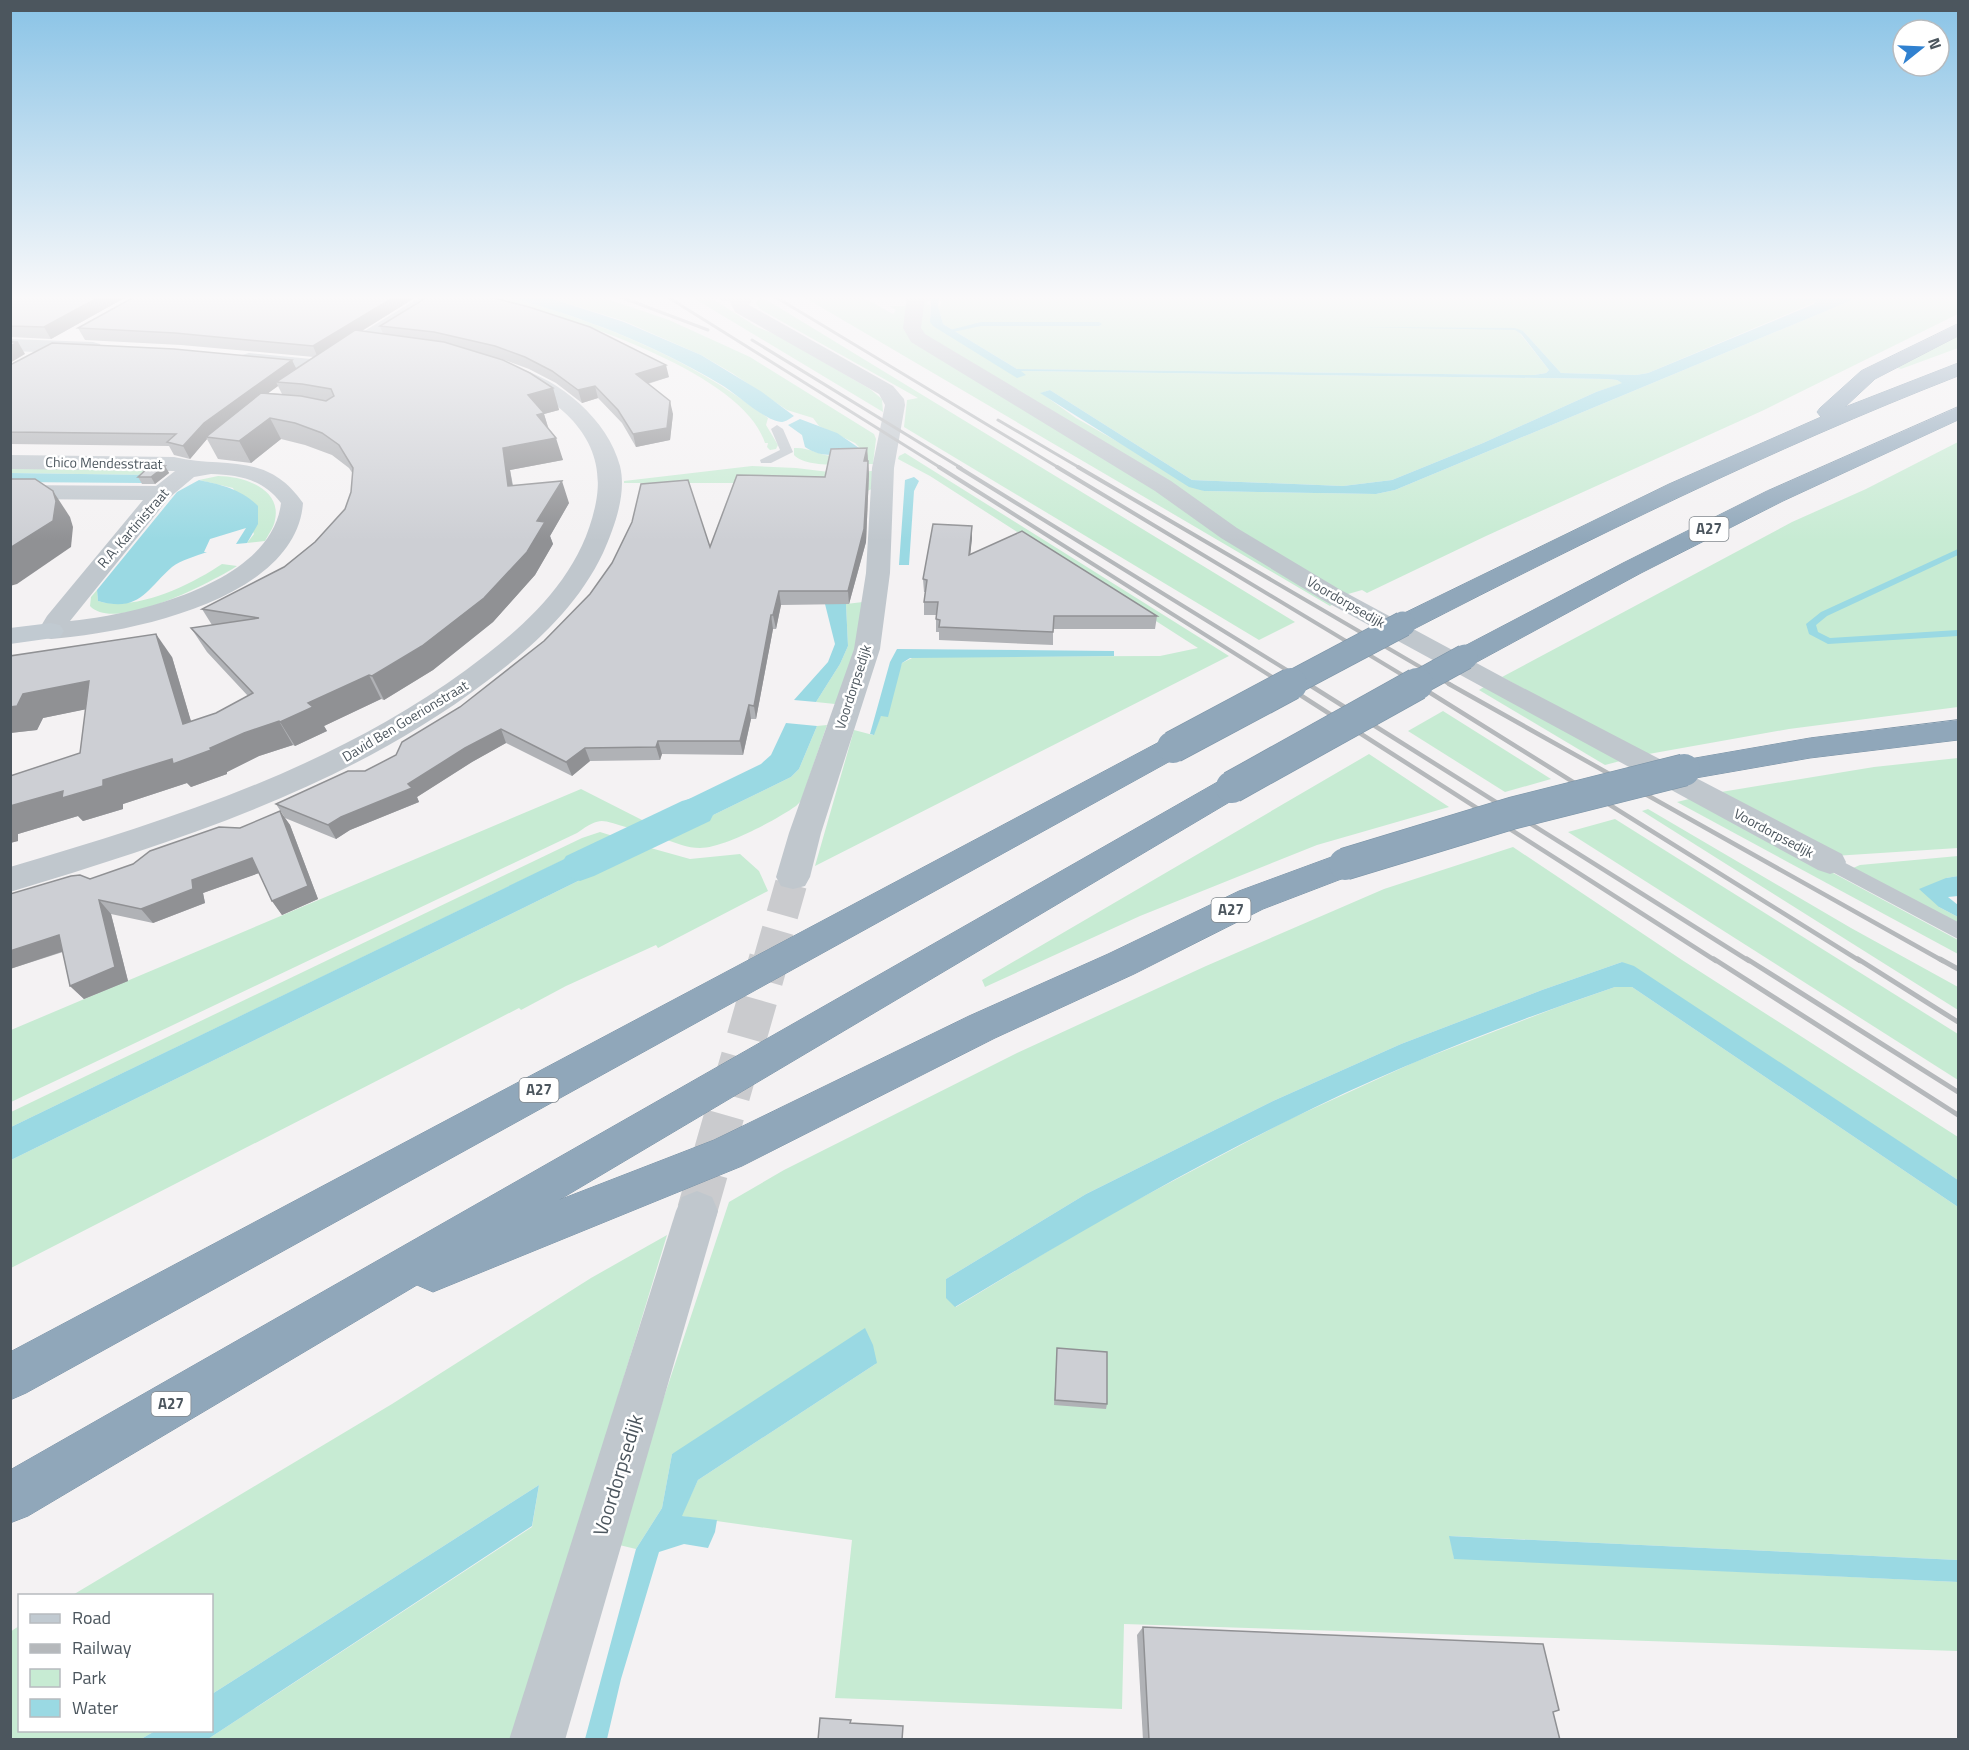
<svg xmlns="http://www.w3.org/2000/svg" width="1969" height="1750" font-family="'Titillium Web',sans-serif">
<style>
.green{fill:#c7ebd3}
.water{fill:#9ad9e3}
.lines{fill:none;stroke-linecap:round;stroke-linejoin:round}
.stream{fill:#9ad9e3;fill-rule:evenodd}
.canal{fill:#9ad9e3;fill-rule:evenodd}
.street-tunnel-far1{stroke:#cacbce;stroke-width:32;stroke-dasharray:32 16;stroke-linecap:butt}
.street-tunnel{stroke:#cacbce;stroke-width:40;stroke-dasharray:40 20;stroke-linecap:butt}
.highway-casing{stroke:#7b93a6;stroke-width:1}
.lane{fill:#c0c7cd;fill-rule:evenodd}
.street{fill:#c0c7cd;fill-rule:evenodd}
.secondary{fill:#c1cad1;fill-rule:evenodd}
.highway{fill:#90a7ba;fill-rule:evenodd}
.rail-far3{stroke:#b5b8bb;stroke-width:3}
.rail-far2{stroke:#b5b8bb;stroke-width:4}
.rail-far1{stroke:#b5b8bb;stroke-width:4.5}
.rail{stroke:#b5b8bb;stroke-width:5}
.highway-bridge-far1-casing{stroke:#7b93a6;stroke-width:26;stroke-linecap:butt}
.highway-bridge-casing{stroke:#7b93a6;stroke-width:33;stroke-linecap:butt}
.highway-bridge-far1{stroke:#90a7ba;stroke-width:25}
.highway-bridge{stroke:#90a7ba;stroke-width:32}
.wall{fill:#b0b2b6;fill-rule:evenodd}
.shaded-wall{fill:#909194}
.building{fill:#cdcfd4;stroke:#909194;stroke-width:1.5}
.labels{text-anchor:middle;stroke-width:5;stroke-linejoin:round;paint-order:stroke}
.far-street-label{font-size:14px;fill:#4c565e;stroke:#fff}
.shield{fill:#fff;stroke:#82898e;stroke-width:1.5}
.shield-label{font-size:15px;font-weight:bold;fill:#4c565e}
.near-street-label{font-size:20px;fill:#4c565e;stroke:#fff}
</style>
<rect width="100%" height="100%" fill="#f4f2f3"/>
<g class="green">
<path d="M488 296H504C599 321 689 358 768 418L766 425 778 445 776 449 770 450 767 447 768 443H765C743 370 556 313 488 296Z"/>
<path d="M544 296H598L607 299 669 320 750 357 874 434 876 439 873 464C854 464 807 469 794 455V448C810 447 817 455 833 456 842 457 854 452 862 450L855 443 819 426 813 418 787 410 732 373 701 355 624 321Z"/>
<polygon points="690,296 708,296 757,327 777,335 870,389 882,399 883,412"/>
<polygon points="802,296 861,296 893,314 896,310 889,306 909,306 906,330 1335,603 1330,606"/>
<polygon points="921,296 931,296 931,301 928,301 927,305 930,305 930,322 1025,374 1020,371 1608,379 1617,380 1623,383 1596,392 1483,443 1392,480 1343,486 1192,480 1050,390 1041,393 1076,418 1204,491 1376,494 1395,490 1862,296 1958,296 1958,314 1764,410 1486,536 1367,593 1362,590 1341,596 928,339 918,326"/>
<polygon points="943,296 1757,298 1814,300 1816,302 1648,373 1636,375 1561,373 1523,331 1518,331 1549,370 1546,373 1534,375 1017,369 943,324 938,306 941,305 941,301 938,301"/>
<polygon points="761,297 775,305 1295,622 1259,640 904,427 907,400 918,398 760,309 756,303"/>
<polygon points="1958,335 1958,348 1901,369 1896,367"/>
<polygon points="1958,442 1958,707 1789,729 1643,755 1502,677 1792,522 1866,489"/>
<polygon points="905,453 1229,656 815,866 854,730 873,735 902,663 914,657 1160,656 1198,648 930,476 898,459 899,456"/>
<polygon points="11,466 160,467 152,475 11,473"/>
<polygon points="752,466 796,468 829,472 872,471 872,489 864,492 833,483 624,483 624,481"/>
<path d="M218 476C242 476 282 488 275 520 274 527 268 535 265 541L247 543 254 534 233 488 199 480Z"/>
<path d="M222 564 237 566C212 582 115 633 90 606L91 597 97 590 98 601C135 612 191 585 222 564Z"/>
<polygon points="863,602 860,647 835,704 816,702 840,664 848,646 846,604"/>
<polygon points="1489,684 1624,760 1605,765 1479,690"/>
<polygon points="1443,711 1551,779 1505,792 1408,731"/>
<path d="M827 725 801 801 796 806C776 820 724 848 700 848 687 848 676 843 664 839L791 777 799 769 817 726Z"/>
<polygon points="1369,754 1449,807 1317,845 1140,916 985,987 982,980"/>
<polygon points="1958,758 1958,848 1834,856 1715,793 1874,767"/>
<path d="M581 789 644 821 629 828C600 820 602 816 577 833L11 1102V1030Z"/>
<polygon points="1693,798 1958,940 1958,954 1677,802"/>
<polygon points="1648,809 1851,928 1958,987 1958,1010 1642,811"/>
<polygon points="1615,819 1958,1034 1958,1080 1568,832"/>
<polygon points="600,832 613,836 11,1127 11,1112 582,838"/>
<polygon points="647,847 690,859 740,854 759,871 768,891 658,948 656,945 566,986 521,1010 519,1008 11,1268 11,1160"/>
<polygon points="1513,847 1682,960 1958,1137 1958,1180 1622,962 1542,990 1401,1044 1273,1101 1086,1194 946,1279 956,1307 1101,1219 1288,1120 1415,1062 1558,1007 1615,987 1632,987 1958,1207 1958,1560 1450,1536 1454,1558 1958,1582 1958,1651 1124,1624 1122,1709 835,1698 852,1540 681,1516 698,1480 877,1363 672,1454 662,1508 636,1549 615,1544 729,1202 784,1170 1017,1053 1206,966 1384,889"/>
<polygon points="1958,856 1958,876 1946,878 1939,907 1958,917 1958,925 1853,868 1860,865"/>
<polygon points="667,1235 514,1739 208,1739 532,1527 539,1485 212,1694 212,1596 71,1596 392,1404 591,1278"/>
<polygon points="19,1626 20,1730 155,1731 141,1739 11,1739 10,1632"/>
</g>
<g class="water">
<path d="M504 296H544L624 322 701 355 762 392 794 416C791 418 785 422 782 422 764 421 736 393 720 384 651 343 580 316 504 296Z"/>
<polygon points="931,296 943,296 939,299 938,306 943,324 1017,369 1534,375 1546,373 1549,370 1521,334 1515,330 1351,327 1515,328 1523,331 1561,373 1636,375 1648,373 1814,304 1816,301 1757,298 1448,296 1862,296 1395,490 1376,494 1204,491 1189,487 1040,393 1050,390 1192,480 1343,486 1392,480 1483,443 1596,392 1622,383 1617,380 1608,379 1021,371 1026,375 1017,378 933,326 930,322"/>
<path d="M800 419 837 433 862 450C842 454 824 460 805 447L802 435 788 425Z"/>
<polygon points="11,473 152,475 142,483 11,482"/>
<polygon points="914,477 919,481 914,491 909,565 899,565 905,480"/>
<path d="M199 480C222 485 241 489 258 506V524L247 543 236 544 246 528 210 539 204 552H207C196 556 181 560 172 567 146 590 139 613 98 601L97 590 177 492Z"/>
<polygon points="825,604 846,604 848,646 840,664 816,702 794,700 828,662 835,644"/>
<polygon points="897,649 1114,651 1114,656 910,658 902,663 888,717 881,716 874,735 870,734 890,662"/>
<polygon points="786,723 817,726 799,769 791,777 664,839 629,828 761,764 771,755"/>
<polygon points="612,836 647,847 11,1160 11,1127"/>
<polygon points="1958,876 1958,896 1948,897 1958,905 1958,917 1939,907 1919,889 1946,878"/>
<path d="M1622 962 1634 966 1958 1180V1207L1632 987H1615C1503 1025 1392 1068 1287 1121 1174 1177 1064 1241 955 1307L946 1298V1279L1086 1194 1273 1101 1401 1044 1542 990Z"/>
<polygon points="865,1328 873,1345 877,1363 698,1480 682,1516 717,1520 715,1532 708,1548 684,1544 659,1552 621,1679 607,1739 585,1739 636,1549 662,1508 672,1454"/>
<polygon points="539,1485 532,1526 208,1739 141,1739 155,1731 212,1730 212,1694"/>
<polygon points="1449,1536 1958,1560 1958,1582 1454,1559"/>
</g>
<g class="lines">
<g class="stream">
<polygon points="981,322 1099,322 1102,324 1099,326 981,326 953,332 950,330"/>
<polygon points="1958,549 1958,555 1827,616 1816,625 1818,632 1830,638 1958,630 1958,636 1828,644 1809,634 1806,624 1821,612"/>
</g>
<polygon class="canal" points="696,797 710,801 715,811 710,821 594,876 580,881 566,876 560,866 566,856 682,801"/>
<polyline class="street-tunnel-far1" points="769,961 793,877"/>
<polyline class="street-tunnel" points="697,1211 769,959"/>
<g class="highway-casing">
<g id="highway">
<path d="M1958 324V336L1875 379 1845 407 1958 363V376C1771 449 1591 538 1412 630L1403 632 1394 630 1390 624 1394 618 1669 484 1821 417 1817 412 1820 408 1861 371Z"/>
<polygon points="1958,407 1958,420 1783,501 1641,573 1475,663 1465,665 1455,663 1451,657 1455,651 1623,563 1767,491"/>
<polygon points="1958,720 1958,740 1810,758 1684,780 1673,777 1669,770 1673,763 1684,760 1810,738"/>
<polygon points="1173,737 1183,740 1188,747 1183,754 26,1393 10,1400 10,1352 1163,740"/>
<polygon points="1232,776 1243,780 1247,787 1243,794 559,1200 714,1140 969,1016 1108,954 1239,891 1345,852 1357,855 1361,864 1357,873 1263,909 1134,974 995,1038 742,1166 433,1292 417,1285 28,1516 10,1523 10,1470 1221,780"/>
</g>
</g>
<g class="lane">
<polygon points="710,296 733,296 745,300 740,303 715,299"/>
<polygon points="777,425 783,429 793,452 771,463 761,463 760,460 780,450 771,429"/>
<polygon points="1830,855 1958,922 1958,939 1823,867 1820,862 1823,857"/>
</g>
<g class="street">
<polygon points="422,296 443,296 344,360 330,360 328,356 330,352"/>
<polygon points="735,296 754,296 749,305 893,386 904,399 905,405 894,468 890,573 880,649 821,833 810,877 805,886 793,889 781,886 776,877 789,833 854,649 866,573 872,468 885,405 879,394 735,312 730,302"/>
<polygon points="907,296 925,296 921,328 925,334 1171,481 1237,528 1339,589 1508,680 1842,854 1846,862 1842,870 1830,874 1818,870 1321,599 1221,538 1155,491 911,342 903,328"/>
<polygon points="10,339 93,342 100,344 102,348 100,352 93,354 10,351"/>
<polygon points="249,353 322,360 329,362 332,366 329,370 322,372 242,363 239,359 242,355"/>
<path d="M514 367C560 379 608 420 620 466 627 494 614 528 603 553 578 606 533 647 487 681 346 788 177 841 10 892V867C170 820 330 769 466 670 525 627 582 576 596 502 608 438 560 400 507 377L504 373 507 369Z"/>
<path d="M10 455 174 457C226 469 267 451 303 503 296 600 128 633 51 639L42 637 38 631 47 616 143 500 10 499V485L156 486 175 471 10 469ZM211 474C239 475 263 479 281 503 272 583 135 615 70 621L169 498 194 477Z"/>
<polygon points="697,1191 712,1197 718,1211 565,1740 509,1740 676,1211 682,1197"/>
</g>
<polygon class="secondary" points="51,623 60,625 64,631 60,637 10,644 10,628"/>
<use href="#highway" class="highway"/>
<g class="rail-far3">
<polyline points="618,296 708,330"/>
<polyline points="666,296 941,468"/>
<polyline points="774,296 1059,468"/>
<polyline points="752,340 961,468"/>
<polyline points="998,420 1080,468"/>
</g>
<g class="rail-far2">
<polyline points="939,467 1285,685"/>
<polyline points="958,467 1311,685"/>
<polyline points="1057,467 1419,685"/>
<polyline points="1078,467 1451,685"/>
</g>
<g class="rail-far1">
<polyline points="1283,684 1716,961"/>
<polyline points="1308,684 1749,961"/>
<polyline points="1416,684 1860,961"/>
<polyline points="1449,684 1943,961"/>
</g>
<g class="rail">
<polyline points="1714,959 1958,1115"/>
<polyline points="1747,959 1958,1092"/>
<polyline points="1858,959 1958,1022"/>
<polyline points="1940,959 1958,969"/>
</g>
<g class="highway-bridge-far1-casing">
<g id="highway-bridge-far1">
<polyline points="1288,685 1403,624"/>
<polyline points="1414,685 1465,657"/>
</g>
</g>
<g class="highway-bridge-casing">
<g id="highway-bridge">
<polyline points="1173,747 1291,684"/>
<polyline points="1232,787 1417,684"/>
<polyline points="1345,864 1513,813 1684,770"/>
</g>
</g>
<use href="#highway-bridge-far1" class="highway-bridge-far1"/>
<use href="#highway-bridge" class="highway-bridge"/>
</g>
<g class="wall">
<polygon points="10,296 128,296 51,339 10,337"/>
<path d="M429 296 669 377 648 384 673 414 670 440 636 447 622 423 598 398 582 403 556 383 529 369 499 358 553 388 559 410 544 414 549 430 563 460 510 470 513 485 569 503 550 536 553 544 535 575 493 622 433 670 384 700 381 699 324 726 327 731 295 746 293 745 259 756 227 772V774L191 787 187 783 123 804V809L83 821 78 816 18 834V841L10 843V776L80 753 86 709 43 718 37 730 10 733V656L172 657 191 722 216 713 248 696 207 652 191 628 212 625 202 609 284 567 315 542 345 509 351 492 353 474 349 468 332 455 305 445 281 439 251 463 218 459 207 439 190 459 174 455 169 446 10 444V365L296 369 314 357 181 345 85 340 78 328 413 299 362 331 383 334 380 326ZM278 386 282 394 268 393Z"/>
<polygon points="867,448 869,474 866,542 849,604 781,605 776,629 773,629 756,719 751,719 743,755 662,754 660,760 590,761 572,776 506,743 472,762 417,797 419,802 350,830 336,839 285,818 276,804 365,771 396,755 460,707 710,547 825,477"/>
<polygon points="165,466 169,473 155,484 142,484 138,477"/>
<polygon points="972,526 972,538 970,554 1157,616 1155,629 1053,629 1053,645 939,640 939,632 936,632 936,615 924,615 924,602 925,592 924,592 923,579"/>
<polygon points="280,811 290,825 318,899 282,915 272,901 259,873 203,893 205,903 153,923 111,914 128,981 84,999 70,986 63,952 10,969 90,879 240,828"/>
<polygon points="1057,1348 1107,1404 1106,1409 1054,1405"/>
<polygon points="1143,1627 1553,1712 1560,1740 1143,1740 1137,1635"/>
</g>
<g class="shaded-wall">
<polygon points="101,296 128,296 51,339 44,327"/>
<polygon points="396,296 412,296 413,299 318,358 313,346"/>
<polygon points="18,342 25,354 10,363 10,346"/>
<polygon points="292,360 298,372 276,382 278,386 211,435 206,437 207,439 190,459 183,446 204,423"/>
<polygon points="666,365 669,377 639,386 636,374"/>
<polygon points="595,386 598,398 582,403 578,390"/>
<polygon points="553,388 559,410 544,414 550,434 543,436 528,395"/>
<polygon points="670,401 673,414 670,440 636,447 633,434"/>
<polygon points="270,418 281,439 251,463 239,441"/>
<polygon points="556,438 563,460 510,470 516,508 508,486 503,448"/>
<polygon points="867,448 868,461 864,461"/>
<polygon points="868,461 869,474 866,542 849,604 848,591"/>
<polygon points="165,466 169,473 155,484 151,477"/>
<polygon points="562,481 569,503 550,536 553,544 535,575 493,622 433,670 384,700 372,676 537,521"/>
<polygon points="53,491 70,517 73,527 71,547 17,584 10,586 10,548"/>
<polygon points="972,526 972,538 969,567 969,555"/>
<polygon points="779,591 781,605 776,629 773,615"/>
<polygon points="771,615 773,629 756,719 754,706"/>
<polygon points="156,634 172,657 199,748 183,724"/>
<polygon points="369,675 381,699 324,726 327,731 295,746 280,722 308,703"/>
<polygon points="89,681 107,705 43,718 37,730 10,733 10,707 23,694"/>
<polygon points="749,705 751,719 743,755 740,741"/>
<polygon points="279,721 293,745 259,756 227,772 227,774 191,787 187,783 123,804 123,809 83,821 78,816 18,834 18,841 10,843 10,806 63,791 103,780 172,759 210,748 244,733"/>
<polygon points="501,729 506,743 472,762 417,797 419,802 350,830 336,839 328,825 341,817 408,784 465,748"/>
<polygon points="658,741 662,754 660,760 656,747"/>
<polygon points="585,748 590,761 572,776 566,762"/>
<polygon points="280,811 290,825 318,899 282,915 272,901"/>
<polygon points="252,858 262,872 203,893 205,903 153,923 141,909 192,880"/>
<polygon points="99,900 111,914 128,981 84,999 70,986"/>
<polygon points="59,935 73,948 10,969 10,951"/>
</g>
<g class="building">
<polygon points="10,296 101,296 44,327 10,326"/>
<polygon points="136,296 396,296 313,346 175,333 78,328"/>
<polygon points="429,296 486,296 529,307 590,327 666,365 636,374 670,401 667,428 633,434 618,410 595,386 578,390 552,371 525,357 495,346 434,332 380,326"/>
<polygon points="355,330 444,342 503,360 530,373 553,388 528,395 544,413 537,415 556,438 503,448 508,486 562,481 537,521 545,522 527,552 484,598 422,646 372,676 369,675 308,703 313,707 280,722 279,721 244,733 210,748 211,750 173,764 172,759 103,780 103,786 62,798 63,791 10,806 10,776 80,753 89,681 23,694 17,706 10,707 10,656 156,634 183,724 216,713 253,693 191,628 259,618 202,609 284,567 315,542 345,509 351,492 353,468 339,445 322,433 295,423 270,418 239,441 206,437 261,393 301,396 326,401 334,396 331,389 302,384 276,382"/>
<polygon points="10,342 18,342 10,346"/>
<polygon points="52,343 174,349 292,360 204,423 183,446 167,442 176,434 10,432 10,365"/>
<polygon points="867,448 864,461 868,461 864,529 848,591 779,591 773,615 771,615 754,706 749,705 740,741 658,741 656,747 585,748 566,762 501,729 465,748 408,784 412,788 341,817 328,825 276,804 348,771 365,771 396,755 402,742 460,707 544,641 590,594 612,563 632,522 641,484 688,480 710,547 737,475 825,477 831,449"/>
<polygon points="150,466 165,466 151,477 138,477"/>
<polygon points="10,479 35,479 53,491 56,501 53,521 10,548"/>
<polygon points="933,524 972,526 969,555 1022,531 1157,616 1054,616 1053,632 939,627 940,620 936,619 938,602 924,602 927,580 923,579"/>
<polygon points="280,811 308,886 272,901 252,858 192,880 193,889 141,909 99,900 115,967 70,986 59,935 10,951 10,894 71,876 80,875 90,879 133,864 150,851 219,827 240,828"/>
<polygon points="1057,1348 1107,1352 1107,1404 1055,1400"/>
<polygon points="1143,1627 1543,1644 1559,1710 1553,1712 1560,1740 1149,1740"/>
<polygon points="820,1718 851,1720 850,1723 903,1726 902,1740 818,1740"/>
</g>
<linearGradient id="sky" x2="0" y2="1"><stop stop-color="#89c3e6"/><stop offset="0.55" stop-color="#faf9fa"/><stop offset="1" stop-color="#faf9fa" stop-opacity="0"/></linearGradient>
<rect width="1969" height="541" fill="url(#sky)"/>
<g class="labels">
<g class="far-street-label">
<text transform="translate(104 463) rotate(1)" y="5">Chico Mendesstraat</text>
<text transform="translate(133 528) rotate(-49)" y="5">R.A. Kartinistraat</text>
<text transform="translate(1346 602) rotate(30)" y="5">Voordorpsedijk</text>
<text transform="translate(853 687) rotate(-72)" y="5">Voordorpsedijk</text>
<text transform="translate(405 721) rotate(-31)" y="5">David Ben Goerionstraat</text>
<text transform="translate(1774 833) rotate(28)" y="5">Voordorpsedijk</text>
</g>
<g class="shield">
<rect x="1689.5" y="517" width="39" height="24" rx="4.5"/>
<rect x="1211.5" y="898" width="39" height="24" rx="4.5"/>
<rect x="519.5" y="1078" width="39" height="24" rx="4.5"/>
<rect x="151.5" y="1392" width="39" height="24" rx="4.5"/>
</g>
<g class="shield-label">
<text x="1709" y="534">A27</text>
<text x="1231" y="915">A27</text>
<text x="539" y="1095">A27</text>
<text x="171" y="1409">A27</text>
</g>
<g class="near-street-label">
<text transform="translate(618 1475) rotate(-73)" y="7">Voordorpsedijk</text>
</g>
</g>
<rect width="1969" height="1750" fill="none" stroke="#4c565e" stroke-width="24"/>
<rect x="18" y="1594" width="195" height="138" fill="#ffffff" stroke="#b7bbbf" stroke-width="1.5"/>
<rect x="30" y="1614" width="30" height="9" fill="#c1cad1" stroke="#b7bbbf" stroke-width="1.5"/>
<text x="72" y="1624" font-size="18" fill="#4c565e">Road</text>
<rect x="30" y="1644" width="30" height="9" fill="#b5b8bb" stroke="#b7bbbf" stroke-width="1.5"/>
<text x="72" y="1654" font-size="18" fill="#4c565e">Railway</text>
<rect x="30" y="1669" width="30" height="18" fill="#c7ebd3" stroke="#b7bbbf" stroke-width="1.5"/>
<text x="72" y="1684" font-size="18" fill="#4c565e">Park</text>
<rect x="30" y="1699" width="30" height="18" fill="#9ad9e3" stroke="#b7bbbf" stroke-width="1.5"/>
<text x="72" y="1714" font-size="18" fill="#4c565e">Water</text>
<g transform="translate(1921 48) rotate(72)"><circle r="28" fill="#ffffff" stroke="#b7bbbf" stroke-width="1.5"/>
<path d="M0-4.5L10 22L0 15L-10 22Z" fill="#3081d0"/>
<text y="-9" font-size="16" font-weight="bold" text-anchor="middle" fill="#4c565e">N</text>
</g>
</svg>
